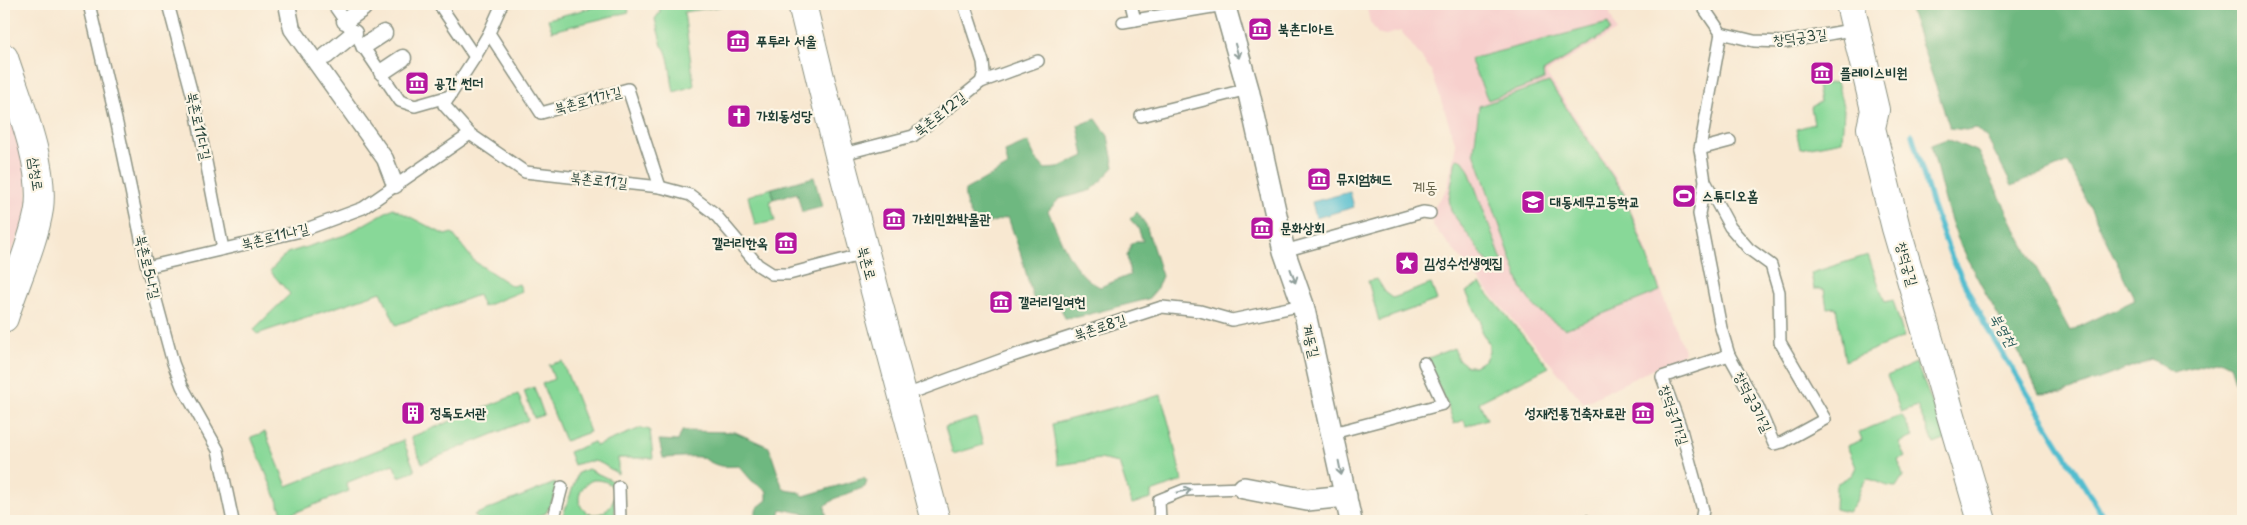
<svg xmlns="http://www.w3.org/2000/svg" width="2247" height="525" font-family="'Playpen Sans','Poor Story',sans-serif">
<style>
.built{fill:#f7d0cd}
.green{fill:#88d898;stroke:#548a66;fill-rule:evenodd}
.forest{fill:#6eb880;stroke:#467a5a}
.water{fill:#53bdcf;stroke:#397d82}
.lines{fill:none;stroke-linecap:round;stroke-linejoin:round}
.stream{stroke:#53bdcf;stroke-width:5.5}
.service-casing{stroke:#8c9282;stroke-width:14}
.pedestrian-casing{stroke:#8c9282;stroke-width:19}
.minor-casing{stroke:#8c9282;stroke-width:24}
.tertiary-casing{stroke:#8c9282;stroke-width:30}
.service{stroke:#fff;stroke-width:11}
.pedestrian{stroke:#fff;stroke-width:16}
.minor{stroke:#fff;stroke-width:21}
.tertiary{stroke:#fff;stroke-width:28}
.oneway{stroke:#8f9e9a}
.labels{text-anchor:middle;stroke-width:4.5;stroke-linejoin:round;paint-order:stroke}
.poi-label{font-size:14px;font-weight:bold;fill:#1f3d34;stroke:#fcf5e5;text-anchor:start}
.street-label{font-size:14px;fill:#1f3d34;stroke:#fcf5e5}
.water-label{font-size:15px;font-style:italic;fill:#2c5d5b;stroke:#fcf5e5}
.quarter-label{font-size:16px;fill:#68674f;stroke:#fcf5e5}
</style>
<rect width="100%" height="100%" fill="#fcf5e5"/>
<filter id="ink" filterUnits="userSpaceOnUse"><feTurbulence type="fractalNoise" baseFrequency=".02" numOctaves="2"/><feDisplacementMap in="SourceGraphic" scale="10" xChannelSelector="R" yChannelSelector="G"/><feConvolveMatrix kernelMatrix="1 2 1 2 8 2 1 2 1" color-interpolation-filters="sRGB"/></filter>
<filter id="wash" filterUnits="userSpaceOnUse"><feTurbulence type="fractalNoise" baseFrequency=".0096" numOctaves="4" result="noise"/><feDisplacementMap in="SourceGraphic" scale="20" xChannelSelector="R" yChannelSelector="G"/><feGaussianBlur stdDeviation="1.12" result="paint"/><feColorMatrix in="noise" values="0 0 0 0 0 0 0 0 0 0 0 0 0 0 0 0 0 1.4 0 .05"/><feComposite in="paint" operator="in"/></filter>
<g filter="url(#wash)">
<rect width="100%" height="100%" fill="#f8e8d1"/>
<g class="built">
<polygon points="1366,4 1607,4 1616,31 1546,73 1624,190 1685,353 1584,403 1433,226 1430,213 1447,189 1456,145 1431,70 1401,31 1386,35 1378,34 1370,22"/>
<polygon points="4,86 28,165 27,214 4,272"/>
</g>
<g class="green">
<polygon points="606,4 627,4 629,12 552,31 548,19"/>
<path d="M659 4H736L684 12 694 85 693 86 674 92C671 81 670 51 662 46L655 19 660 12Z"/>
<polygon points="1608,23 1610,31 1543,72 1544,80 1488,100 1470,59"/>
<path d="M1549 82 1623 192 1660 291 1565 329C1546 317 1532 308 1521 287L1474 152 1479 106Z"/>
<polygon points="1837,82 1844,110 1842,141 1800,149 1796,129 1814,124 1811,107 1820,102 1817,86"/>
<polygon points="1456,159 1462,160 1468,168 1508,277 1501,276 1493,270 1451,211 1449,198"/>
<polygon points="772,188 773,199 770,201 775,221 755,225 748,196"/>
<polygon points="393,208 445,235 452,233 474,261 512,286 519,284 522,291 483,307 478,295 396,325 381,292 257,334 254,329 290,294 270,271 287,253 345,235"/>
<polygon points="1868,255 1885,302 1893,300 1904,337 1845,361 1836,307 1827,308 1824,289 1814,289 1811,273"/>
<polygon points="1377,279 1385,292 1393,298 1431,284 1437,300 1379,321 1368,281"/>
<polygon points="1480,284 1549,367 1479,402 1487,419 1466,426 1464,420 1454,424 1448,406 1426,359 1454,348 1458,359 1467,366 1475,366 1485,360 1489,352 1489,344 1481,331 1481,322 1466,292"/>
<polygon points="562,361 590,432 565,441 542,384 554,379 549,365"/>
<polygon points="1916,363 1947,439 1934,444 1917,406 1901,412 1887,376"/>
<polygon points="534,387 544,415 534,418 524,391"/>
<polygon points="518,394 528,420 422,463 411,437"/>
<polygon points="1161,395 1172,435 1182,481 1151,492 1151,499 1132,504 1119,463 1100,459 1058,465 1052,424"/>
<path d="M1902 415 1913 437 1899 443 1906 457 1898 460 1903 476 1896 487C1883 487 1879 480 1867 479 1856 489 1860 503 1848 512L1835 509 1836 484 1852 475 1856 467 1847 446 1862 440 1859 432Z"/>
<polygon points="976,418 983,445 953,454 945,427"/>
<path d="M641 428 650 430 653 458H618V474C599 462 597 457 574 465L569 452 594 442 596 446Z"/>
<polygon points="265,432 287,486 403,440 415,471 399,477 393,464 346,483 349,491 284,517 251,437"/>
<path d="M588 469 611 480 614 483 615 521H561L578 473ZM593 480C630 478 612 525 586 512 573 502 580 485 593 480Z"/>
<polygon points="555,483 558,489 546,513 526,521 480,521 474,515"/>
</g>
<g class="forest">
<path d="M1908 4H2243V408L2230 365 2220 360 2173 372 2152 359 2062 393 2039 394C2017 344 1986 298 1962 248 1948 220 1939 176 1931 145L1947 139 1978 152 2018 234 2070 331 2135 300 2068 162 2012 186 1987 138 1976 128 1966 130 1950 128Z"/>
<path d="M1096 119 1108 136 1114 167 1092 190 1059 199 1048 211C1061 239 1071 273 1100 287L1130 275 1127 256 1131 244 1137 241H1143L1138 228 1130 219 1137 212 1146 225 1162 276 1156 290 1148 299 1078 317 1065 318 1057 299 1035 305 1021 255 1008 217 980 226C971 219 963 201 965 190L1008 166 1005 152 1028 142 1036 159 1045 169 1058 168 1084 156 1078 125Z"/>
<polygon points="814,177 822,207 802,212 797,193 773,199 772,188"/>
<path d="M682 431 735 432 769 447 782 486 785 490 799 492 804 496 864 478 867 481 865 487 836 498 825 506 827 521H818L817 516 781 509 778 521H753L757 508 767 500V491L752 481 739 466C721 467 718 467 703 458 697 455 671 458 663 458L659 440 678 441Z"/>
</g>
<polygon class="water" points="1350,192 1354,207 1316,218 1312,202"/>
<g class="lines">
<polyline class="stream" points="1912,135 1932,204 1951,256 1984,323 2106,521"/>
</g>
</g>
<g filter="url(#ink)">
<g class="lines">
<g class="service-casing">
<g id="service">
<polyline points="89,4 117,124 147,267 173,363 182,386 218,450 233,521"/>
<polyline points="168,4 195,105 223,249"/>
<polyline points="333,4 349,27"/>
<polyline points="439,4 475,57 444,105 470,134 525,172 660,187 690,195 714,213 758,265 772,274 789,274 864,254"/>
<polyline points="502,4 489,33 541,113 628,89 660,187"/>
<polyline points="1131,4 1135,20"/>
<polyline points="1701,4 1721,33 1754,41 1785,42 1856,29"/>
<polyline points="1123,22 1224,5"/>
<polyline points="360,42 400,101 415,106 450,96"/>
<polyline points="475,57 489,33"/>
<polyline points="981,82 1038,61"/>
<polyline points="1141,116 1248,89"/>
<polyline points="1700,149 1730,141"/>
<polyline points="839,155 913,136 981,82 984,72 983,62 964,4"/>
<polyline points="1705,181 1730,227 1749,249 1771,265 1779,292 1780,342 1825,419 1783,442 1774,444 1758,407 1729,355 1721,328 1699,214 1705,181 1700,149 1721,33"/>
<polyline points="1284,251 1423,212 1430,213"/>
<polyline points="147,267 301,231 363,208 470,134"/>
<polyline points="903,396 1009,357 1162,307 1200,311 1232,320 1303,305"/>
<polyline points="1333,433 1443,404 1424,363"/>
<polyline points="619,487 620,521"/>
<polyline points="553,521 562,487"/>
<polyline points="1160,521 1159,500 1184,490 1244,488"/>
<polyline points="1582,521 1586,521"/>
<polyline points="1701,521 1703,510 1680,426 1662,377 1729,355"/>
</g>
</g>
<g class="pedestrian-casing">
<g id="pedestrian">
<polyline points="287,4 292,29 385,159 395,185"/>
<polyline points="345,21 363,8"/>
<polyline points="364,46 384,33"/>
<polyline points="326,56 354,33"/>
<polyline points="382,72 403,58"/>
</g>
</g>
<g class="minor-casing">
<g id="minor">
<polyline points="1224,4 1248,89 1284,251 1303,305 1351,521"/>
<polyline points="1244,488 1307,500 1346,496"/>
</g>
</g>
<g class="tertiary-casing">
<g id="tertiary">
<polyline points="802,4 839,155 936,521"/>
<polyline points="1850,4 1875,110 1871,128 1896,228 1982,521"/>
<path d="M4 58C18 101 45 164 39 209 34 242 14 285 4 318"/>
</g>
</g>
<use href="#service" class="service"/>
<use href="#pedestrian" class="pedestrian"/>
<use href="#minor" class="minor"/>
<use href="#tertiary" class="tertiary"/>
</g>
<defs><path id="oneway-shaft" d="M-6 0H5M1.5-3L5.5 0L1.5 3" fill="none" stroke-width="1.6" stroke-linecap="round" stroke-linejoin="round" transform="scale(1.25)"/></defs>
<g class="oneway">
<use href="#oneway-shaft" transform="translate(1237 51) rotate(74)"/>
<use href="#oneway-shaft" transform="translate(1293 276) rotate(70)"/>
<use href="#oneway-shaft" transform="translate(1340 468) rotate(79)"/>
<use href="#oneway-shaft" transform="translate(1184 491) rotate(-13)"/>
</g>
</g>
<defs>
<g id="museum-square" transform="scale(1.25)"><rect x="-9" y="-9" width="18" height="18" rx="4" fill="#b5179e" stroke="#fcf5e5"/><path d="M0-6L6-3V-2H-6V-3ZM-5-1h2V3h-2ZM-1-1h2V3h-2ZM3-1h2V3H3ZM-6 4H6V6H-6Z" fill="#fff"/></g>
<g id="church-square" transform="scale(1.25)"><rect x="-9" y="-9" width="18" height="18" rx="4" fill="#b5179e" stroke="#fcf5e5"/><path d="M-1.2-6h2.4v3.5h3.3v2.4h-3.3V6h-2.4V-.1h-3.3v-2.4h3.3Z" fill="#fff"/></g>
<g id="stadium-square" transform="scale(1.25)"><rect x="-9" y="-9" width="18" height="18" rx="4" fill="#b5179e" stroke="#fcf5e5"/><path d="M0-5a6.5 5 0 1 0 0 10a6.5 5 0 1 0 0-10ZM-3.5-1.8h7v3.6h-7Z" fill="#fff"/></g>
<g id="school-square" transform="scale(1.25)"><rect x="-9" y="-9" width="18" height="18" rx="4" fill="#b5179e" stroke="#fcf5e5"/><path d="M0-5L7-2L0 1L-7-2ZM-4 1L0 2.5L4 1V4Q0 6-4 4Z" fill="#fff"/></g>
<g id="sight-square" transform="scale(1.25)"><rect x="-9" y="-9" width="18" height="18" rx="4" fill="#b5179e" stroke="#fcf5e5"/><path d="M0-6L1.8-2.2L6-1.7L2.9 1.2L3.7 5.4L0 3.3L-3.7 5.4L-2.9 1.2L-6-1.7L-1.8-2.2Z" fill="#fff"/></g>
<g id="building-square" transform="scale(1.25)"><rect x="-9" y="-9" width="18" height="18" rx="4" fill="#b5179e" stroke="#fcf5e5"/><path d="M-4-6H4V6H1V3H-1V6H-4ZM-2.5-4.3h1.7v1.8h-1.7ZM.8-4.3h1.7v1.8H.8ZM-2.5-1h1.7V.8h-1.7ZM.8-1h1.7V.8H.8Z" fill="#fff"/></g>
</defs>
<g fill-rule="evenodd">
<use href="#museum-square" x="1260" y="29"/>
<use href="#museum-square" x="738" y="41"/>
<use href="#museum-square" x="1822" y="73"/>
<use href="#museum-square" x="417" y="83"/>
<use href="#church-square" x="739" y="116"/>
<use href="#museum-square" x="1319" y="179"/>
<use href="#stadium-square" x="1684" y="196"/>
<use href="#school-square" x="1533" y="202"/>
<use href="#museum-square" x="894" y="219"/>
<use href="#museum-square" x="1262" y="228"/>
<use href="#museum-square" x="786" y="243"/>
<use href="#sight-square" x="1407" y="263"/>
<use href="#museum-square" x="1001" y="302"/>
<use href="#building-square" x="413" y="413"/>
<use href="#museum-square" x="1643" y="413"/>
</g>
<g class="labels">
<g class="poi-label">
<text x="1278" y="34">북촌디아트</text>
<text x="756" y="46">푸투라 서울</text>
<text x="1840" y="78">플레이스비원</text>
<text x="434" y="88">공간 썬더</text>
<text x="756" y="121">가회동성당</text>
<text x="1336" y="184">뮤지엄헤드</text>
<text x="1702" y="201">스튜디오홈</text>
<text x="1550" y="207">대동세무고등학교</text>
<text x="912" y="224">가회민화박물관</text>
<text x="1280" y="233">문화상회</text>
<text x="768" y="248" text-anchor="end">갤러리한옥</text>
<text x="1424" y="268">김성수선생옛집</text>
<text x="1018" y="307">갤러리일여헌</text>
<text x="430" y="418">정독도서관</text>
<text x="1626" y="418" text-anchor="end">성재전통건축자료관</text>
</g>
<g class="street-label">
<text transform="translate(1800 37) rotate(-7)" y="5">창덕궁3길</text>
<text transform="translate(588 100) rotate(-15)" y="5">북촌로11가길</text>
<text transform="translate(940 114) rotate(-38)" y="5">북촌로12길</text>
<text transform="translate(199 126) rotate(78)" y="5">북촌로11다길</text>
<text transform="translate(36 174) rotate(82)" y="5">삼청로</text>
<text transform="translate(599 180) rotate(6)" y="5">북촌로11길</text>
<text transform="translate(275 236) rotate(-14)" y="5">북촌로11나길</text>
<text transform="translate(867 263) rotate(75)" y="5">북촌로</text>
<text transform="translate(1907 264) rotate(74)" y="5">창덕궁길</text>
<text transform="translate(148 267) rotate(77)" y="5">북촌로5나길</text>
<text transform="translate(1100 327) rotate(-18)" y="5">북촌로8길</text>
<text transform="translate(1311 341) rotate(77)" y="5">계동길</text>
<text transform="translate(1753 402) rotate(63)" y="5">창덕궁3가길</text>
<text transform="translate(1674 415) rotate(71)" y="5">창덕궁1가길</text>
</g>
<g class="water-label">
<text transform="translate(2003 330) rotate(60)" y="5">북영천</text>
</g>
<g class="quarter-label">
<text x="1425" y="193">계동</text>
</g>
</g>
<rect width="2247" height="525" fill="none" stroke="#fcf5e5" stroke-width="20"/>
</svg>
